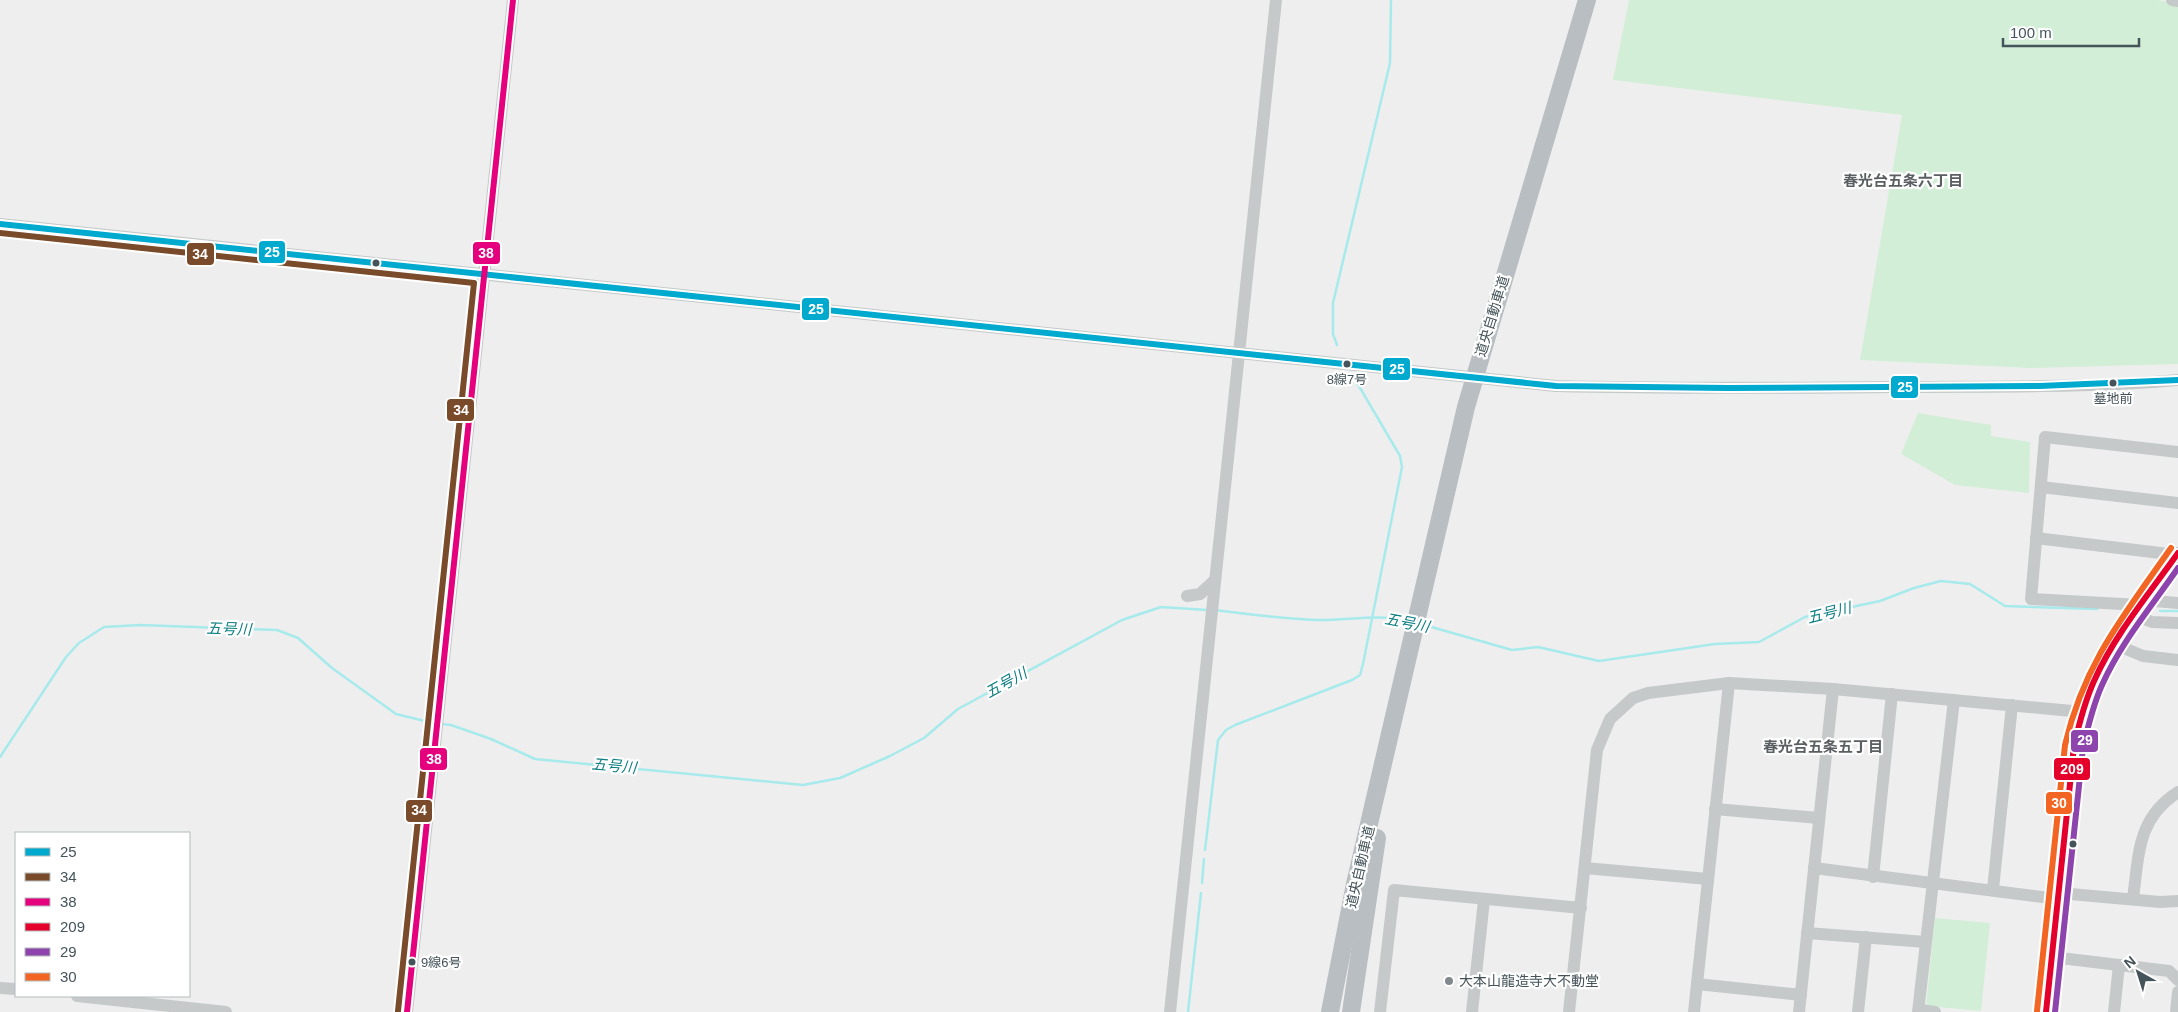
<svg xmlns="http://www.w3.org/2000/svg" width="2178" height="1012" font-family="Arial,'Noto Sans JP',sans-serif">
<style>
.green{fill:#d2eed7}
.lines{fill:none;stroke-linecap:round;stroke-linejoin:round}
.stream{stroke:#a6eaec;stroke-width:2.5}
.minor{stroke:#c5c9ca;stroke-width:12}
.highway{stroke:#b8bec1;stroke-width:18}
.bus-1-casing{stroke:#fff;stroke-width:10}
.bus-2-casing{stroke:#fff;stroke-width:10}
.bus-3-casing{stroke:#fff;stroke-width:10}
.bus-4-casing{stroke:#fff;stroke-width:10}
.bus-5-casing{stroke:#fff;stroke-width:10}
.bus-6-casing{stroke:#fff;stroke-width:10}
.bus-1{stroke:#00a9ce;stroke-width:6}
.bus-2{stroke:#7a4b2a;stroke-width:6}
.bus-3{stroke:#e5007d;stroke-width:6}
.bus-4{stroke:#e4002b;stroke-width:6}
.bus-5{stroke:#8e44ad;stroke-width:6}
.bus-6{stroke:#f26522;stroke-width:6}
.bus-dot{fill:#45545a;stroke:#fff;stroke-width:2}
.poi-dot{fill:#808a8e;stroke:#fff;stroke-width:2}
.labels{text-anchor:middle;stroke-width:4.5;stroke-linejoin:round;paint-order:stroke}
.bus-label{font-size:13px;fill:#45545a;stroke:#fff}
.street-label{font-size:14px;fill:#45545a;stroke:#fff}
.poi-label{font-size:14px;fill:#45545a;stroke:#fff;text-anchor:start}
.neighbourhood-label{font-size:15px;font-weight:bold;fill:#5a5f62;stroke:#fff}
.water-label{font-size:15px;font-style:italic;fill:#0d7e82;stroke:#fff}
.line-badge{stroke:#fff;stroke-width:2}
.badge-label{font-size:14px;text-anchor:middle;font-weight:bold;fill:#fff}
</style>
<rect width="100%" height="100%" fill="#efeeee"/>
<g class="green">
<polygon points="1629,0 2156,0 2178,3 2178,364 2031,368 1860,360 1902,115 1613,80"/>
<polygon points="1918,413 1991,425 1991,436 2030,442 2029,493 1955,485 1901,454"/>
<polygon points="1935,918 1990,923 1981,1011 1926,1006"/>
</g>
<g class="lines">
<g class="stream">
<polyline points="1337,345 1333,334 1333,303 1390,63 1391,0"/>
<path d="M1215 610C1248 614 1282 619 1316 620 1347 621 1377 613 1408 621"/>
<polyline points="2160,611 2178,611"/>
<polyline points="1421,624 1512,650 1538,647 1599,661 1715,644 1759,642 1805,617 1880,601 1914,588 1941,581 1970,584 2005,606 2097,609"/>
<polyline points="441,724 451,725 491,739 535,759 803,785 840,778 890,756 924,738 958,709 1122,620 1161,607 1207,610"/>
<polyline points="0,757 66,657 79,643 104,627 140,625 277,630 298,638 332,668 396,714 433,723"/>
<polyline points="1205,850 1218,740 1226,730 1235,725 1352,680 1360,675 1363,664 1402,467 1400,456 1356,381"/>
<polyline points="1202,883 1204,859"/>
<polyline points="1188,1012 1201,893"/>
</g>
<g class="minor">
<polyline points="2172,0 2178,1"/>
<path d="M0 224 1556 386C1671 389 1786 388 1901 387 1994 386 2086 388 2178 380"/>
<polyline points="2041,487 2178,503"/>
<polyline points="2036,538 2177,555"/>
<polyline points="1187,596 1200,594 1215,580"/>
<polyline points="2143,600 2178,603"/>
<polyline points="2140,605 2031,599 2045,437 2178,452"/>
<polyline points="2134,615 2152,622 2178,623"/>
<polyline points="2114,644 2143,656 2178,660"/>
<polyline points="1715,809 1819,818"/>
<polyline points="1585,868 1708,879"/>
<polyline points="1814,868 2058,899"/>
<polyline points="1873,877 1892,694"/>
<polyline points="1993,889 2012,705"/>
<polyline points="2059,893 2160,902 2178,901"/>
<path d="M2133 898C2139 855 2137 818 2178 792"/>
<polyline points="1807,933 1926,942"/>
<polyline points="2052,957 2169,971 2178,980"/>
<polyline points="1697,984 1801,995"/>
<polyline points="0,988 16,989"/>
<polyline points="77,996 226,1012"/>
<polyline points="1919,1010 1935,1012"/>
<polyline points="407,1012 513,0"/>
<polyline points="1170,1012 1276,0"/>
<polyline points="1380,1012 1394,890 1581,908"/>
<polyline points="1472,1012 1484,900"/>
<polyline points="1569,1012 1597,750 1610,719 1633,698 1648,693 1729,683 1833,689 2083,712"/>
<polyline points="1694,1012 1729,683"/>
<polyline points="1799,1012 1833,689"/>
<polyline points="1858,1012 1866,937"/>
<polyline points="1918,1012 1954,700"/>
<path d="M2046 1012 2074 746C2080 721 2087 695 2098 673 2120 630 2151 592 2178 553"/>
<polyline points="2114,1012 2119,965"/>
<polyline points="2176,1012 2178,992"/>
</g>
<g class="highway">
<polyline points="1330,1012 1355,884 1466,407 1587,0"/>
<polyline points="1351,1012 1377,838"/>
</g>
<g class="bus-1-casing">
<polyline id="bus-1" points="0,224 1556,386 1728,388 2040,386 2178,380"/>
</g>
<g class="bus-2-casing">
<polyline id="bus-2" points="0,233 474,283 398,1011"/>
</g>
<g class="bus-3-casing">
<polyline id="bus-3" points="407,1012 513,0"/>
</g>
<g class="bus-4-casing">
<path id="bus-4" d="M2046 1012 2074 746C2079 724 2085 701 2094 681 2115 634 2149 594 2178 553"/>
</g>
<g class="bus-5-casing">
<path id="bus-5" d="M2055 1012 2083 748C2088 726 2093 705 2102 685 2121 642 2152 606 2178 568"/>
</g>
<g class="bus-6-casing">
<path id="bus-6" d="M2037 1011 2065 745C2084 663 2124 615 2171 548"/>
</g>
<use href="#bus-1" class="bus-1"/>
<use href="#bus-2" class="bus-2"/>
<use href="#bus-3" class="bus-3"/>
<use href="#bus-4" class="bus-4"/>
<use href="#bus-5" class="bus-5"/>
<use href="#bus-6" class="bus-6"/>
</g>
<g class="bus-dot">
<circle cx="376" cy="263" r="4.5"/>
<circle cx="1347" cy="364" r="4.5"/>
<circle cx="2113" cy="383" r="4.5"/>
<circle cx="2073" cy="844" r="4.5"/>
<circle cx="412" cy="962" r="4.5"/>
</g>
<circle class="poi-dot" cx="1449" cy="981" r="5"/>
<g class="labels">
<g class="bus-label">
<text x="1347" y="384">8線7号</text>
<text x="2113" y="403">墓地前</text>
<text x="421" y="967" text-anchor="start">9線6号</text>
</g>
<g class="street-label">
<text transform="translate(1492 316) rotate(-73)" y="5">道央自動車道</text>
<text transform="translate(1360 867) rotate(-77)" y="5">道央自動車道</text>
</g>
<g class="poi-label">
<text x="1459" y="986">大本山龍造寺大不動堂</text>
</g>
<g class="neighbourhood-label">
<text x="1903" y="186">春光台五条六丁目</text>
<text x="1823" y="752">春光台五条五丁目</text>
</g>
<g class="water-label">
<text transform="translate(1829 613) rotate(-14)" y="5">五号川</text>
<text transform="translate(1407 623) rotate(11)" y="5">五号川</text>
<text transform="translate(229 629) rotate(2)" y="5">五号川</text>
<text transform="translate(1006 683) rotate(-29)" y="5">五号川</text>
<text transform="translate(614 766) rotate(5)" y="5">五号川</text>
</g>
</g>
<g class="line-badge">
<rect x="258" y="240" width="28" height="24" rx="5" fill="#00a9ce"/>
<rect x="472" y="241" width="29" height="24" rx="5" fill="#e5007d"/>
<rect x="186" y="242" width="29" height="24" rx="5" fill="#7a4b2a"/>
<rect x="801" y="297" width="29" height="24" rx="5" fill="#00a9ce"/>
<rect x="1382" y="357" width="29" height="24" rx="5" fill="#00a9ce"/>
<rect x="1890" y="375" width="29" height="24" rx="5" fill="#00a9ce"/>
<rect x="446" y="398" width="29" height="24" rx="5" fill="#7a4b2a"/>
<rect x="2070" y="729" width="29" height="24" rx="5" fill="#8e44ad"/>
<rect x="419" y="747" width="29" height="24" rx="5" fill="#e5007d"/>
<rect x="2053" y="757" width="38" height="24" rx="5" fill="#e4002b"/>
<rect x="2045" y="791" width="28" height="24" rx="5" fill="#f26522"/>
<rect x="405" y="799" width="28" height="24" rx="5" fill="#7a4b2a"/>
</g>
<g class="badge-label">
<text x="272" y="257">25</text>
<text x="486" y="258">38</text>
<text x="200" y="259">34</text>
<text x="816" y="314">25</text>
<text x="1397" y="374">25</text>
<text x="1905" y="392">25</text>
<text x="461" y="415">34</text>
<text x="2085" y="745">29</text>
<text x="434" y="764">38</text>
<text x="2072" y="774">209</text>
<text x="2059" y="808">30</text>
<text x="419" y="815">34</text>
</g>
<rect x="15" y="832" width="175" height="165" fill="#ffffff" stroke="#b5bbbd"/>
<rect x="25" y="848" width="25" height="8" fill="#00a9ce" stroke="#b5bbbd"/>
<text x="60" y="857" font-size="15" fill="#45545a">25</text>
<rect x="25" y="873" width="25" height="8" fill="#7a4b2a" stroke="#b5bbbd"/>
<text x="60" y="882" font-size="15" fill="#45545a">34</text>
<rect x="25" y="898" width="25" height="8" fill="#e5007d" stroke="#b5bbbd"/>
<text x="60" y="907" font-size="15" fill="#45545a">38</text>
<rect x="25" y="923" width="25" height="8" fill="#e4002b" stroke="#b5bbbd"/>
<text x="60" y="932" font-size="15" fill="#45545a">209</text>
<rect x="25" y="948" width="25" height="8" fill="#8e44ad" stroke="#b5bbbd"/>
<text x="60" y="957" font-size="15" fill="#45545a">29</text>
<rect x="25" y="973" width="25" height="8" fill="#f26522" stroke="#b5bbbd"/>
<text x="60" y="982" font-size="15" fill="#45545a">30</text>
<g transform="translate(2138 972) rotate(321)" stroke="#ffffff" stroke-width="4" paint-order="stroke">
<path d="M0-4L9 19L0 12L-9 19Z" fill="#45545a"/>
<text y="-8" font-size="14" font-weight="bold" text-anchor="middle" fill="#45545a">N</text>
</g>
<path d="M2003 38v8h136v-8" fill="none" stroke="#45545a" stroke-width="2.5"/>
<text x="2010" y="38" font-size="15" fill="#45545a" stroke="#ffffff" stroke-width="4" paint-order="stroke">100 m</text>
</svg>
